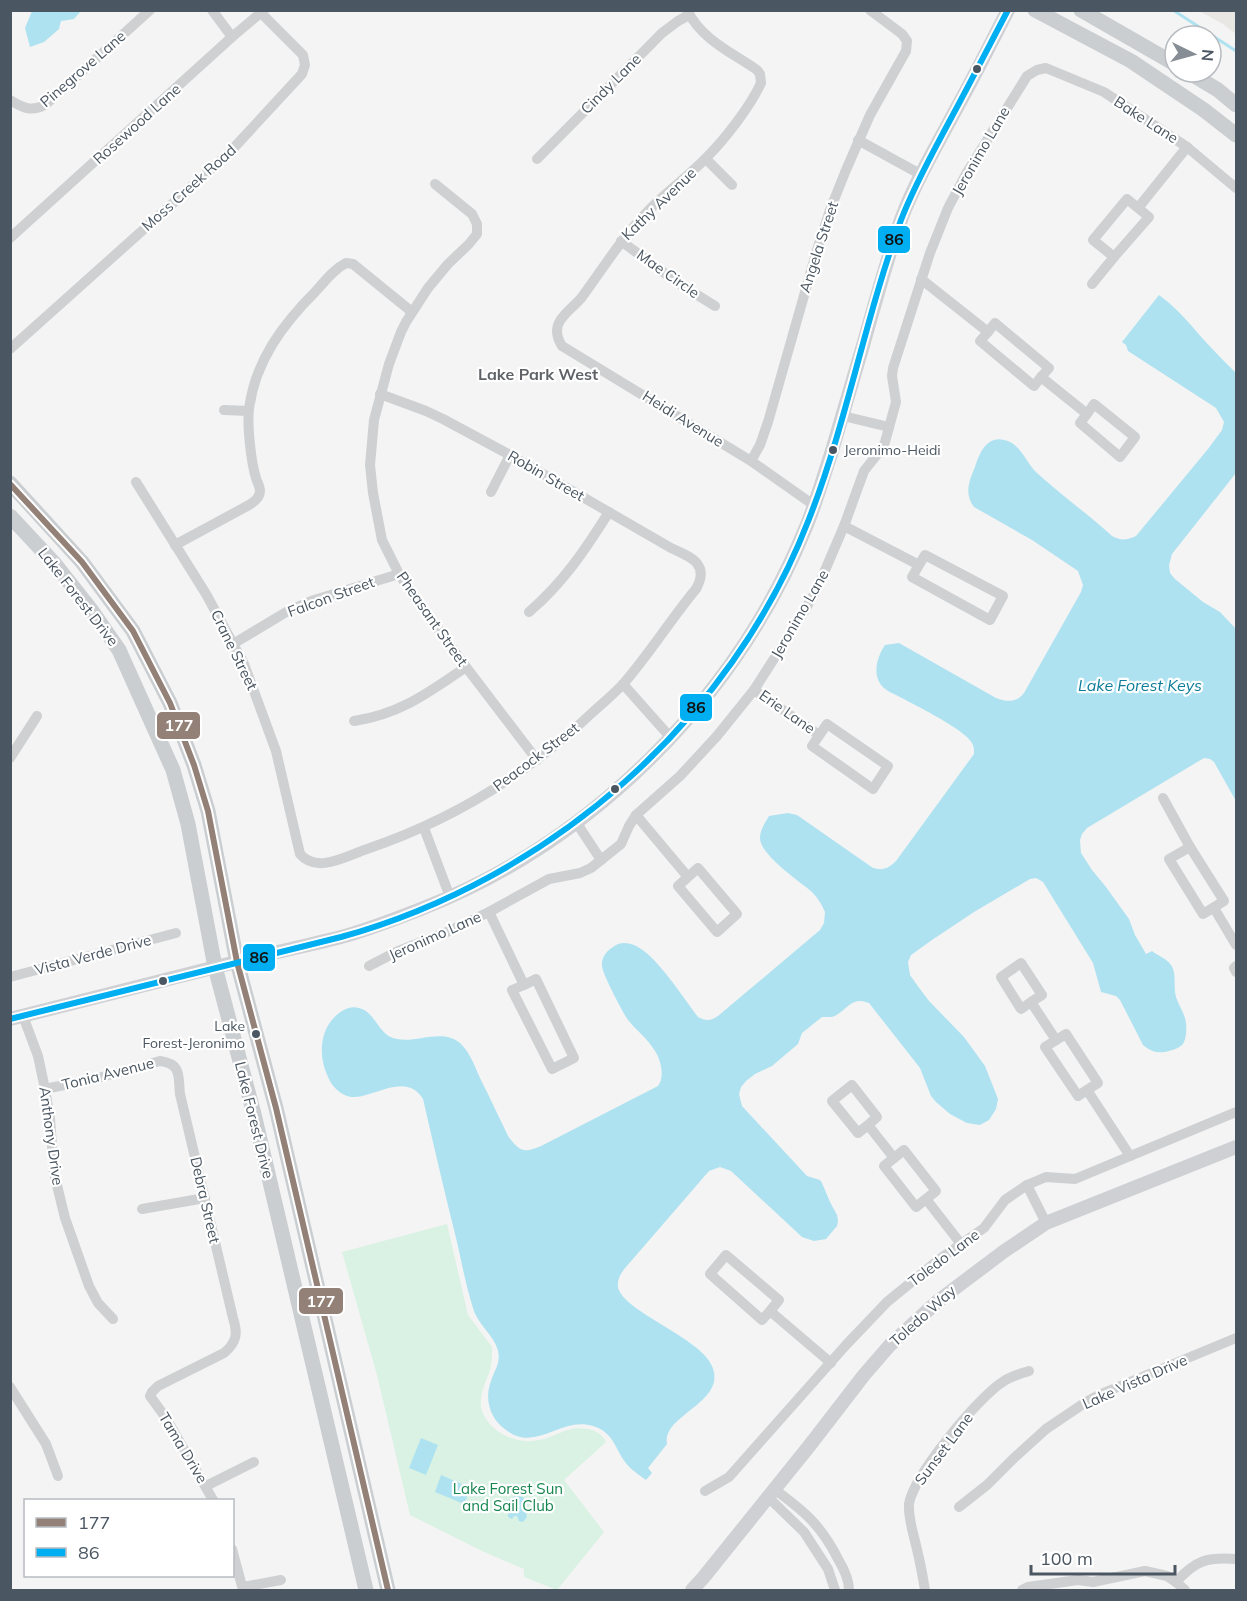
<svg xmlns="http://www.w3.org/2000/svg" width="1247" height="1601" font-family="Mulish,sans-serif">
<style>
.commercial{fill:#e8e7e3}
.green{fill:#d9f2e3}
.water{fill:#aee2f0}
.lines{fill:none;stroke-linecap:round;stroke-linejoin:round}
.stream{stroke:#aee2f0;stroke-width:3}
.street{stroke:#ced0d2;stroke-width:10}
.secondary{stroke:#ced0d4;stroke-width:14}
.primary{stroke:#caced1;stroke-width:15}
.bus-1-casing{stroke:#fff;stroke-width:10}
.bus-2-casing{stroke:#fff;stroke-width:10}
.bus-1{stroke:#938177;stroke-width:6}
.bus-2{stroke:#00aff2;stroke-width:6}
.bus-dot{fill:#4a5661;stroke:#fff;stroke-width:2}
.labels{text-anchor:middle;stroke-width:4.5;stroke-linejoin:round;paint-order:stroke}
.bus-label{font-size:14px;fill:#4a5661;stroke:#fff;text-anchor:start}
.street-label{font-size:15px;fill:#4a5661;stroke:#fff}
.park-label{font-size:15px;fill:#17864f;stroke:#fff}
.neighbourhood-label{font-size:16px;font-weight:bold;fill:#5f6368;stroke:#fff}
.water-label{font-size:16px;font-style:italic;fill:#0c7c9b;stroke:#fff}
.line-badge{stroke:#fff;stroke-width:2}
.badge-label{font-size:16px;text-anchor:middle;font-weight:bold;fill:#fff}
.pale-badge-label{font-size:16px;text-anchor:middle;font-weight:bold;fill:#111}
</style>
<rect width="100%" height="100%" fill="#f4f4f4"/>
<polygon class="commercial" points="1199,11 1236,11 1236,34 1223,24"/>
<path class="green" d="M447 1224 468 1315 492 1347C492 1353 492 1360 491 1366 488 1380 477 1395 482 1411 490 1433 517 1445 539 1440 560 1436 566 1425 588 1429 597 1431 602 1434 606 1442L564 1480 604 1532 557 1590 524 1577V1569L482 1551 410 1515 377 1375 342 1252Z"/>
<g class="water">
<polygon points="32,11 32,10 81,11 74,19 61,21 59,29 44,42 30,47 25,28"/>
<path d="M1159 295C1176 307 1189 323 1203 339 1214 351 1225 362 1236 373V473L1172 554 1169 565 1170 573 1175 579 1203 602 1220 612 1236 629V801L1214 762 1210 759 1204 758 1087 828 1082 834 1080 840 1081 853 1092 870 1106 887 1129 919 1135 935 1146 954 1152 951C1158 956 1166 958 1171 965 1177 973 1173 986 1176 997 1178 1004 1183 1011 1185 1018 1187 1025 1187 1040 1182 1045 1179 1048 1173 1050 1169 1051 1159 1054 1151 1052 1143 1045L1120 1000 1116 996 1101 992 1093 963 1043 882 1036 878 1030 879 974 912 932 940 911 955 908 962 910 975 917 985 929 1001 964 1037 985 1066 998 1099 996 1109 989 1120 980 1125 967 1123 950 1114 936 1102 931 1096 920 1068 869 1003C850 995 847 1012 832 1017 831 1017 823 1017 822 1017L802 1033 798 1044 772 1066 755 1074 746 1081 741 1087 739 1094 742 1106 754 1119 807 1176 820 1180 822 1183 830 1202 837 1215 838 1221 837 1226 826 1239 814 1241 802 1237 731 1171 720 1167 709 1171 626 1267C621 1273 617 1279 618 1287 622 1311 701 1338 712 1366 728 1403 661 1415 667 1444L648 1468 652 1473 646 1480C639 1475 630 1469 625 1462 615 1448 613 1432 593 1426 561 1416 536 1453 506 1430 490 1419 484 1399 491 1381 494 1371 501 1363 498 1351 495 1336 477 1324 473 1308 466 1286 462 1264 457 1242 445 1194 434 1147 423 1099 407 1072 376 1096 355 1097 343 1098 332 1087 328 1077 317 1054 320 1025 342 1011 347 1008 353 1006 359 1008 375 1012 378 1033 393 1038 414 1045 441 1027 460 1043 470 1052 475 1067 480 1078 490 1098 499 1117 508 1136 521 1154 526 1153 545 1144L658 1086C665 1077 661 1060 655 1051 648 1039 636 1030 628 1020 623 1013 602 973 602 966 601 959 606 951 613 947 619 942 626 942 634 945 655 953 684 999 698 1017 706 1021 710 1021 718 1016L820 930 824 923 825 912C822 905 818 898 812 892 799 881 760 855 760 838 760 830 765 823 769 816L788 813 797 815 873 868C883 871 889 868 896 861L974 754C974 752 974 748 973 745 969 731 911 703 896 695 892 693 887 691 884 688 871 676 877 657 885 645L899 643 996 698C1007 702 1016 703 1024 693L1081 592 1083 585 1078 571 1032 540 974 507C964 494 969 481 975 467 980 452 988 432 1010 442 1023 449 1027 464 1037 473 1061 495 1088 514 1112 536 1121 541 1127 540 1136 536L1208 449 1222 430 1224 422 1216 408 1128 351 1126 345 1122 342Z"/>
<polygon points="421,1438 438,1445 426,1475 409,1468"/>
<polygon points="441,1475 471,1488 464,1504 435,1492"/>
<path d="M516 1496 523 1497C529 1504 525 1510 527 1517L523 1522 519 1521 517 1516H514L512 1519 508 1517C509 1508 504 1500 516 1496Z"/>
</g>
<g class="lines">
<polyline class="stream" points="1173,10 1236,51"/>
<g class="street">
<polyline points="212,10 232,37"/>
<path d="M687 10C702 40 731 52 757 70L760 74 761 83C750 107 725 139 707 157 689 176 667 191 649 210 623 236 604 267 582 297 569 313 547 322 562 346L751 461 815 506"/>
<path d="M10 100C23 108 31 112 45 105L150 10"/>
<polyline points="858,140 920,174"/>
<polyline points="537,159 662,33 678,21 689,15"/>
<polyline points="706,159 732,185"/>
<polyline points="435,184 472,214 477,224 477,234 469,244 448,264 428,288 406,322 401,332 389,364 374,420 370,465 373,493 382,540 399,574 413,595 466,667 537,760"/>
<polyline points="1138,208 1149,217 1114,257 1093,240 1127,199 1138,208 1187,147"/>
<polyline points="10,238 232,37 264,10"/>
<polyline points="621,241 678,283 715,306"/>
<polyline points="921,279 988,332 980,341 1034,386 1041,377 1087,414 1094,404 1135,437 1120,457 1080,423 1087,414"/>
<polyline points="1092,284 1114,257"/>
<polyline points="988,332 995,323 1049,368 1041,377"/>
<polyline points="10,349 229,153 302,74 305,65 303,55 261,13"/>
<polyline points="224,410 248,411"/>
<polyline points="843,416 889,427"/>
<polyline points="751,461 760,445 768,422 817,250 830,210 846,170 870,115 906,51 907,41 902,34 870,10"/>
<path d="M136 482 206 594 244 664 276 751 300 854C317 874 346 856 367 849 452 820 529 773 594 711 604 702 615 693 624 683 650 653 671 619 696 589 710 564 691 557 671 548L510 455 443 419 426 411 380 394"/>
<polyline points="491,492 510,455"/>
<polyline points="844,526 919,565 925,555 1003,596 990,620 912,577 919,565"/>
<path d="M175 545 249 505C254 502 260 498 260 491 260 486 257 482 256 478 251 462 247 425 249 409 255 361 283 324 316 291 325 281 334 269 346 263L353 264 412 312"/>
<path d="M529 612C563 583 585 550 609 512"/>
<polyline points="233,644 288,611 311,601 399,574"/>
<polyline points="623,684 671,738"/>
<polyline points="754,690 819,735"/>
<path d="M354 721C400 714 428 693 466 667"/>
<polygon points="827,724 888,766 873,789 812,746"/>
<polyline points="10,758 37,716"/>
<polyline points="1163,798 1190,847"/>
<polyline points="636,815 688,877 698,868 737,914 717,932 678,886 688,877"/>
<polyline points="576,822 601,860"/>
<polyline points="424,828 450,897"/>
<polygon points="1190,847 1224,901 1203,914 1169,859"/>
<polyline points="1214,908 1236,945"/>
<polyline points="489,912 524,985 536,979 574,1058 552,1069 512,990 524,985"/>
<polyline points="369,966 396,952 447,932 489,912 549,879 580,873 591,868 621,844 629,826 636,815 680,776 717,736 754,690 802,615 817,589 844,526 864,471 883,447 885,442 896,402 892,376 893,368 930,253 948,208 966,174 1027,76 1037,70 1046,68 1104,92 1187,147 1236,188"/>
<polyline points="1236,966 1234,968 1236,972"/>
<polyline points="10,977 176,933"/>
<polyline points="1031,1002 1021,1009 1001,977 1021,963 1042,995 1031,1002 1056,1040"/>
<polyline points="23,1016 38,1056 45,1089 50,1118 54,1173 65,1218 89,1286 98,1303 113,1319"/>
<path d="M45 1089 98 1078 160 1061C182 1064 178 1076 180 1094L233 1318C238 1333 237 1342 224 1353L158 1386 152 1392 150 1396 166 1418 213 1500"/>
<polyline points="1087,1090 1078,1096 1045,1047 1066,1034 1098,1083 1087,1090 1130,1156"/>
<polyline points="868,1125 858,1133 832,1101 852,1085 877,1117 868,1125 894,1158"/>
<polyline points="1027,1185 1046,1223"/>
<polyline points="926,1199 916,1207 884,1166 904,1150 936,1191 926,1199 961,1244"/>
<polyline points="142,1209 205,1198"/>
<polyline points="770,1311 779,1300 726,1255 710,1274 762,1320 770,1311 831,1363"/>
<polyline points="10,1387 46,1444 58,1476"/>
<polyline points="206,1486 254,1462"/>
<path d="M774 1489C804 1511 821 1525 838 1559 844 1569 849 1579 849 1590"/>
<polyline points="705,1491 729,1477 846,1345 887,1302 941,1258 984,1228 1005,1200 1027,1185 1046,1177 1075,1179 1236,1112"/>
<polyline points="768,1497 804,1532 828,1569 835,1590"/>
<polyline points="959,1507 987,1485 1014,1458 1046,1429 1086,1402 1101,1394 1236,1338"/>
<polyline points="232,1549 243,1590"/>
<polyline points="1176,1582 1185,1590"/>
<polyline points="243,1587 281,1580"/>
<path d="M925 1590C923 1578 921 1566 918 1554 915 1538 908 1521 909 1504 913 1476 978 1397 1004 1381 1012 1376 1020 1374 1029 1371"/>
<path d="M1022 1590 1028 1587 1078 1580 1093 1582 1145 1571 1167 1576 1176 1582C1196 1560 1207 1557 1236 1559"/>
</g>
<g class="secondary">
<path d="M10 1019C85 1000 161 981 236 962 271 953 306 946 341 937 368 930 395 919 421 909 593 842 737 697 806 527 816 503 823 478 831 454 842 417 853 380 864 342 876 300 887 258 902 217 916 180 936 147 954 113 973 79 990 45 1008 10"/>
<polyline points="692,1590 703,1578 810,1445 864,1375 890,1345 938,1301 1003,1252 1046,1223 1236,1147"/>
</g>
<g class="primary">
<polyline points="1035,10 1131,61 1204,110 1236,135"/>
<polyline points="1081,10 1175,64"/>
<polyline points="1188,72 1218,90 1236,105"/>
<polyline points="10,483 82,562 133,631 170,703 194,765 208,811 237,962 276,1108 388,1590"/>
<polyline points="10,516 54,563 92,611 119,650 173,770 188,824 215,967 254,1114 366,1590"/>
</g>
<g class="bus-1-casing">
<polyline id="bus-1" points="10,484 82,562 133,631 170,703 194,765 208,811 237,962 276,1108 388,1590"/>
</g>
<g class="bus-2-casing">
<path id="bus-2" d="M10 1019 341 937C550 879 731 722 809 519 847 422 865 318 901 220 914 186 932 154 949 122 969 85 988 48 1008 10"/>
</g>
<use href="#bus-1" class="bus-1"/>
<use href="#bus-2" class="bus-2"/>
</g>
<g class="bus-dot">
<circle cx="977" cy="69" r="5"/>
<circle cx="833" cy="450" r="5"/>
<circle cx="615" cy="789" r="5"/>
<circle cx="163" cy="981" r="5"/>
<circle cx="256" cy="1034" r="5"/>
</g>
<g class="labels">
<g class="bus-label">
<text x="844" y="455">Jeronimo-Heidi</text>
<text x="245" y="1031" text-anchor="end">Lake<tspan x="245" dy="17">Forest-Jeronimo</tspan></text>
</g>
<g class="street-label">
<text transform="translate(83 69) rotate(-41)" y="5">Pinegrove Lane</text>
<text transform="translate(611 84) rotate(-45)" y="5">Cindy Lane</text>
<text transform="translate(1146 120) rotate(33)" y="5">Bake Lane</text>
<text transform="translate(137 124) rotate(-42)" y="5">Rosewood Lane</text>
<text transform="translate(981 151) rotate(-60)" y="5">Jeronimo Lane</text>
<text transform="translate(189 188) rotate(-42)" y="5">Moss Creek Road</text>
<text transform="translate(659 204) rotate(-44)" y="5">Kathy Avenue</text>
<text transform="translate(819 247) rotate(-72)" y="5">Angela Street</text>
<text transform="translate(668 274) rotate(35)" y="5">Mae Circle</text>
<text transform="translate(683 419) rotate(32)" y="5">Heidi Avenue</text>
<text transform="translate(546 476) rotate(30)" y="5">Robin Street</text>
<text transform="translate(78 597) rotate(52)" y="5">Lake Forest Drive</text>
<text transform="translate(331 597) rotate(-20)" y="5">Falcon Street</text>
<text transform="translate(800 614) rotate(-60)" y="5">Jeronimo Lane</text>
<text transform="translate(432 619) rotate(55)" y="5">Pheasant Street</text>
<text transform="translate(234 650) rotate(64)" y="5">Crane Street</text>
<text transform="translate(787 712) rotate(35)" y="5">Erie Lane</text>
<text transform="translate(536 757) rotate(-37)" y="5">Peacock Street</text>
<text transform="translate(435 936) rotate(-24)" y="5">Jeronimo Lane</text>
<text transform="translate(93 955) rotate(-15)" y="5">Vista Verde Drive</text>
<text transform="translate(108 1074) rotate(-14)" y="5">Tonia Avenue</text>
<text transform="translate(254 1120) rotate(76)" y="5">Lake Forest Drive</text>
<text transform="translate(51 1136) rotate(82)" y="5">Anthony Drive</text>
<text transform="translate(205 1200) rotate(77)" y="5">Debra Street</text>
<text transform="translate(944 1258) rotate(-37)" y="5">Toledo Lane</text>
<text transform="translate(923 1316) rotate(-42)" y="5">Toledo Way</text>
<text transform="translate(1135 1382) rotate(-24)" y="5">Lake Vista Drive</text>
<text transform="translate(183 1448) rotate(59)" y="5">Tama Drive</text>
<text transform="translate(944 1449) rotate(-53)" y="5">Sunset Lane</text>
</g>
<g class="park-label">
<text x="508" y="1494">Lake Forest Sun<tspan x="508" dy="17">and Sail Club</tspan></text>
</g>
<g class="neighbourhood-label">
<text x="538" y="380">Lake Park West</text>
</g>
<g class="water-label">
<text x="1140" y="691">Lake Forest Keys</text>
</g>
</g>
<g class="line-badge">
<rect x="877" y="225" width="34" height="29" rx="6" fill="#00aff2"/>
<rect x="679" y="693" width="34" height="29" rx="6" fill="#00aff2"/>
<rect x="156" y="711" width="45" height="29" rx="6" fill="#938177"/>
<rect x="242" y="943" width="34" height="29" rx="6" fill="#00aff2"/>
<rect x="298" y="1287" width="46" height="28" rx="6" fill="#938177"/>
</g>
<g class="badge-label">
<text x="179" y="731">177</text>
<text x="321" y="1307">177</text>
</g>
<g class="pale-badge-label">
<text x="894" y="245">86</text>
<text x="696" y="713">86</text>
<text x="259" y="963">86</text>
</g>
<rect width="1247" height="1601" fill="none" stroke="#4a5661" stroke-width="24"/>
<rect x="24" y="1499" width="210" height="78" fill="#ffffff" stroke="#b7bbc0" stroke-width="1.5"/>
<rect x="36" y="1518" width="30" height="9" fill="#938177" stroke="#b7bbc0" stroke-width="1.5"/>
<text x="78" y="1529" font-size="18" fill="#4a5661">177</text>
<rect x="36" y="1548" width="30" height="9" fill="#00aff2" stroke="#b7bbc0" stroke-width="1.5"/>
<text x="78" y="1559" font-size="18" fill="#4a5661">86</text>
<g transform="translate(1193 54) rotate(95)"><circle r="28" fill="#ffffff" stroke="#b7bbc0" stroke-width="1.5"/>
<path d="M0-4.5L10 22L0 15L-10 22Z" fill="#868d94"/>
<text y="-9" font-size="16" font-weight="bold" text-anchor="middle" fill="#4a5661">N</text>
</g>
<path d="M1031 1565v9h144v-9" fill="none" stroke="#4a5661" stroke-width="3"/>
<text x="1040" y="1565" font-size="18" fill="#4a5661" stroke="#ffffff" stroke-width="4.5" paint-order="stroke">100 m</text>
</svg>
